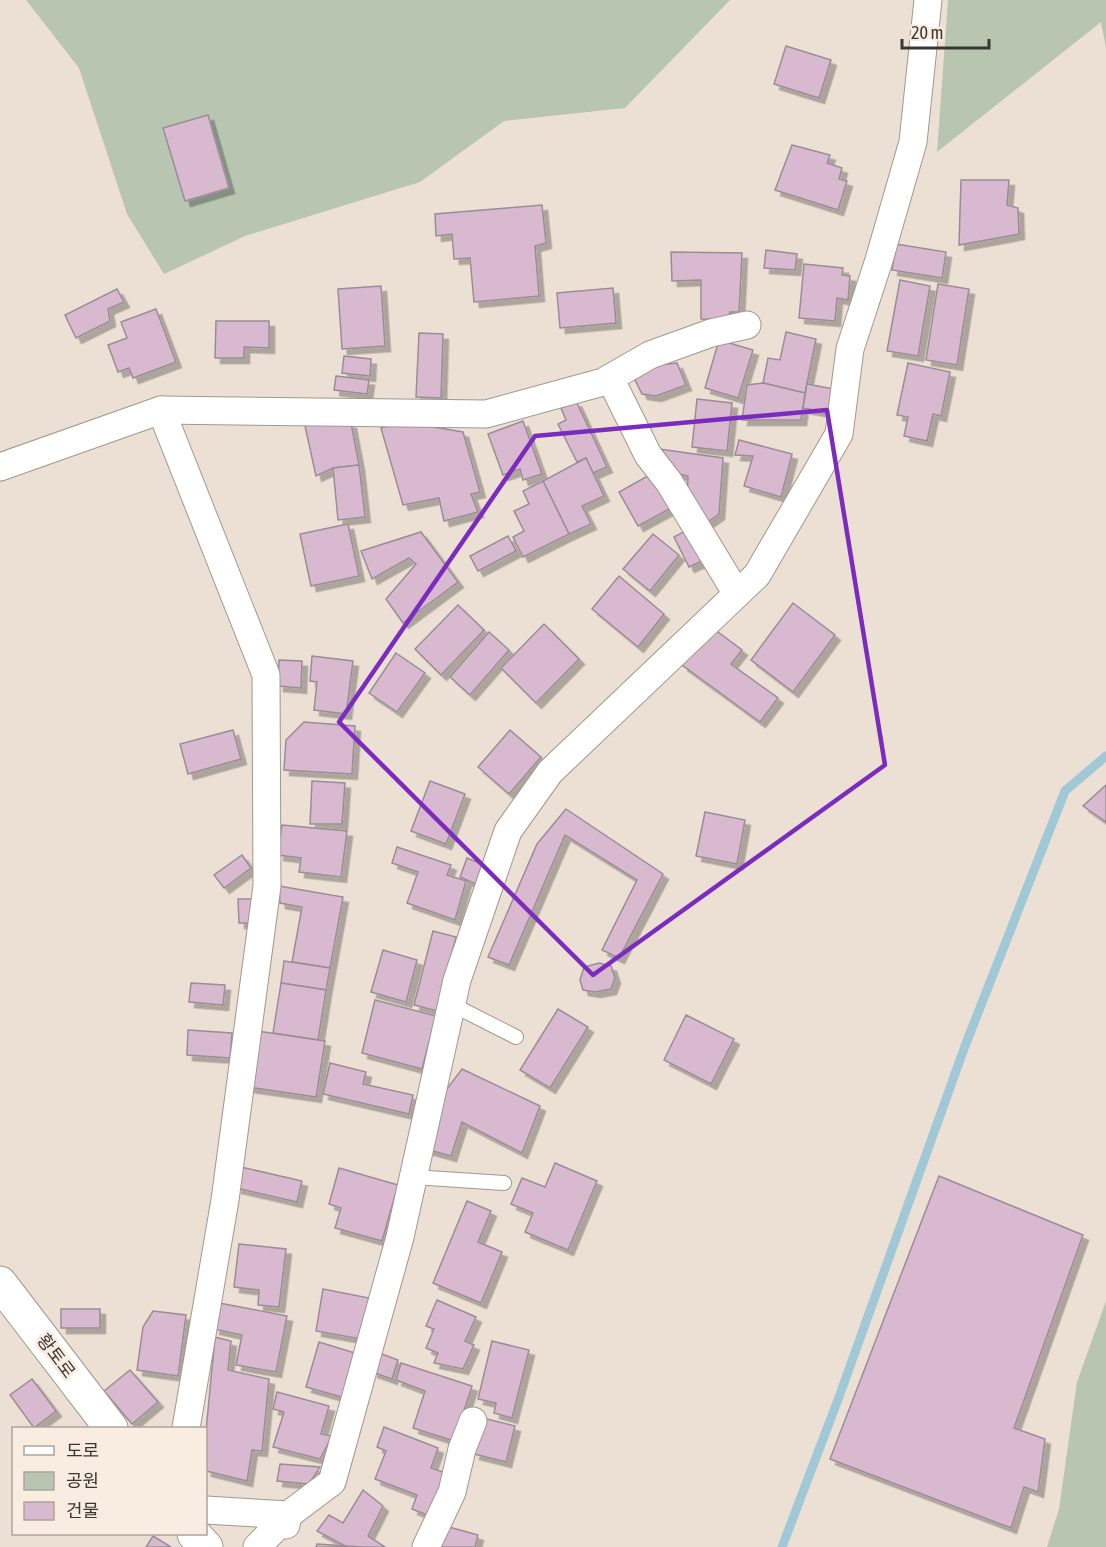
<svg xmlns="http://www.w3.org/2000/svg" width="1106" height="1547" font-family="'Asap Condensed','Noto Sans KR',sans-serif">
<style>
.green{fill:#b7c5b1}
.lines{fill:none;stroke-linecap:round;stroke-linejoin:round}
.stream{stroke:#a0c8d7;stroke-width:9}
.building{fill:#d8b9d0;stroke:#9a8d96;stroke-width:1.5;filter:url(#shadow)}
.lane-casing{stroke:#a2978c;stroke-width:16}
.street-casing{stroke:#a2978c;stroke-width:29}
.secondary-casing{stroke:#a2978c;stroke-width:35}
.lane{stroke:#fff;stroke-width:14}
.street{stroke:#fff;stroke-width:27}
.secondary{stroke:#fff;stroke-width:33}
.marked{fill:none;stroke:#7b2cbf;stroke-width:4.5;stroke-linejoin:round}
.labels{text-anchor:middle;stroke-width:6;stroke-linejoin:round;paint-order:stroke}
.street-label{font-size:18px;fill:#3a3631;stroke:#f9ede2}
</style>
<defs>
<filter id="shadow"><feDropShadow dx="5.5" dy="5.5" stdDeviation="0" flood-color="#0004"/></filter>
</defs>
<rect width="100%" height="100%" fill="#ece0d5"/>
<g class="green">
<polygon points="26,0 730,0 625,108 504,121 420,182 245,236 164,274 127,214 79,68"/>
<polygon points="948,0 1106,0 1106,48 1101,22 937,152"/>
<polygon points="1106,1301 1106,1547 1047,1547 1059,1509 1077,1382"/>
</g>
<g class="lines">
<polyline class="stream" points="782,1547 839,1397 965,1046 1065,791 1106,756"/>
</g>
<g class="building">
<polygon points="786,46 831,60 819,98 774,84"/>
<polygon points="208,115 229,188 185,201 163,128"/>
<polygon points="792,145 830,155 827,163 842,168 839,179 847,181 838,210 775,190"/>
<polygon points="961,180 1009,180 1007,205 1018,208 1019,234 959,245"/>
<polygon points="542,205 546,243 535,246 539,296 474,302 470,258 454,259 452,234 436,236 435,214"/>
<polygon points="896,244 946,252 942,278 892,270"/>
<polygon points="766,250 797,254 795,270 764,268"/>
<polygon points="671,252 742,253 739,312 730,312 728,320 701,319 701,280 672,281"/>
<polygon points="804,264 843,268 842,275 850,276 848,300 837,298 835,321 799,318"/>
<polygon points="900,280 930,286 918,356 887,351"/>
<polygon points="938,284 969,289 957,365 926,360"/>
<polygon points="381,286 385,346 342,349 338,289"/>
<polygon points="613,288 616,323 560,328 557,293"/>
<polygon points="117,289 124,302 108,309 110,321 76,338 65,315"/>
<polygon points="156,309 176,362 133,378 129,368 118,372 108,345 127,338 121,322"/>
<polygon points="216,321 269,321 269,348 244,347 244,358 215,358"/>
<polygon points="786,332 816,339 805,393 763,383 768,358 780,360"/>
<polygon points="419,333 443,334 441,398 416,397"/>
<polygon points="719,340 753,350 738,398 705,388"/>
<polygon points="344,356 371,359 370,376 342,373"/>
<polygon points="677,363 686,385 656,396 642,394 635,380 649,366"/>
<polygon points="908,363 950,372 941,416 933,414 927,441 904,436 908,417 897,415"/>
<polygon points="336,376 369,380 367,394 334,390"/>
<polygon points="763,383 805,393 801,420 742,420 747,385"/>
<polygon points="807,384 834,389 830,413 803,408"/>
<polygon points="697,399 732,403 727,451 692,447"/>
<polygon points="576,401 607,467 593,473 586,458 577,462 558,424 566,420 561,408"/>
<polygon points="335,419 351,423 359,465 333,468 316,476 305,426"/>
<polygon points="523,421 542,474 523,480 520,469 503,475 488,434"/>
<polygon points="403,422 463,432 480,492 471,494 478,512 444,521 439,498 403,505 381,428"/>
<polygon points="739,440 792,454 781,497 744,486 753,456 735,455"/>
<polygon points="659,449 723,458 719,514 705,524 687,499 688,476 666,471"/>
<polygon points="586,458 604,496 582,506 591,524 569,534 543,481"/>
<polygon points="359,465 365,517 338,520 333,468"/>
<polygon points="653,473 673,507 638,526 619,492"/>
<polygon points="543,481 569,534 523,557 513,537 524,531 514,511 529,504 523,491"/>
<polygon points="348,524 359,576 311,586 300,534"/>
<polygon points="687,530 702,561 689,567 674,537"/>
<polygon points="421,532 458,582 403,623 386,599 416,564 409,558 372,579 361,551"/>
<polygon points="653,534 679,555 650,591 623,569"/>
<polygon points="508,536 516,551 478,571 470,556"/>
<polygon points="619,576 664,614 638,647 592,609"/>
<polygon points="793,603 835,635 793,692 751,660"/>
<polygon points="458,605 484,630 441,675 415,649"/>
<polygon points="544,624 579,659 536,703 501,668"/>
<polygon points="710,626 742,650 731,664 778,698 760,722 682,665"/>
<polygon points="489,632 509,650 470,695 450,677"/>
<polygon points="396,653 425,673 397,712 369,693"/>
<polygon points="312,656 353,661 346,714 314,710 317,682 310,681"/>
<polygon points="279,660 302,661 301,688 278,686"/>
<polygon points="304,722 355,726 352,774 284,770 286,740"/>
<polygon points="233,730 241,759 188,774 180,744"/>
<polygon points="510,730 541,757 509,794 478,767"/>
<polygon points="312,781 345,783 342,824 310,824"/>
<polygon points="430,781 465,794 446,844 411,831"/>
<polygon points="1106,785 1106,822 1083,806"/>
<polygon points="566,809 663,874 619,958 602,950 637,880 565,835 509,965 488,957 537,844"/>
<polygon points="705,812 745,820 737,864 696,856"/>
<polygon points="282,825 347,831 341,877 299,872 301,858 278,855"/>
<polygon points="397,847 451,865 447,875 466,881 455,920 407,903 418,872 392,863"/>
<polygon points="242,855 251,868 224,888 214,875"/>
<polygon points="467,858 486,866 478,885 460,877"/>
<polygon points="279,886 343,897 330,968 292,962 302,907 280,903"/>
<polygon points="238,899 252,899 253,923 239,923"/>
<polygon points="433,931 456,937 437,1011 414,1005"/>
<polygon points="383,950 417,960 406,1002 371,992"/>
<polygon points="284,961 330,968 326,990 281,983"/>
<polygon points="599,963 611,966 615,978 611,989 595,992 583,990 580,980 584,967"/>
<polygon points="191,983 225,985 223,1005 189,1002"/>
<polygon points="281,983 326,990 318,1040 273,1033"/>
<polygon points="375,1000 436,1016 422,1069 362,1053"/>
<polygon points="558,1009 588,1027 550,1088 520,1070"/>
<polygon points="686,1015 734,1039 711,1084 664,1060"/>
<polygon points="188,1030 232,1033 230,1058 187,1055"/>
<polygon points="257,1031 325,1041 316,1097 248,1087"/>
<polygon points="330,1063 366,1072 363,1084 413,1095 409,1114 323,1094"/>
<polygon points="462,1069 540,1106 522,1153 462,1122 451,1156 422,1148 440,1098"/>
<polygon points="555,1163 597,1181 568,1250 525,1232 533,1213 511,1204 522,1178 545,1187"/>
<polygon points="241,1167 302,1181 297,1202 236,1188"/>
<polygon points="339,1168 398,1185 382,1241 335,1228 341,1208 329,1204"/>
<polygon points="939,1176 1083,1235 1014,1428 1045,1439 1038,1492 1024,1487 1011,1528 830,1459"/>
<polygon points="467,1201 491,1211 478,1242 502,1252 481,1303 433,1283"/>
<polygon points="239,1244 286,1249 279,1307 258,1305 259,1290 234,1287"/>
<polygon points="323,1289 369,1298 361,1339 316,1331"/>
<polygon points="437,1300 476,1317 465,1341 474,1345 463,1369 434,1363 438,1353 426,1348 434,1329 426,1326"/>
<polygon points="219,1303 287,1316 276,1372 236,1365 242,1335 214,1329"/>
<rect x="61" y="1309" width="39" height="19"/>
<polygon points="153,1311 186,1315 178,1376 137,1370 143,1327"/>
<polygon points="215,1337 231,1341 228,1370 269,1379 262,1451 252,1450 247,1481 206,1471 206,1431"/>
<polygon points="492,1341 529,1350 512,1418 494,1413 496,1403 478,1399"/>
<polygon points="319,1342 358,1354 345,1398 306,1387"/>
<polygon points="379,1353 398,1360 392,1379 372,1372"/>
<polygon points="401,1363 472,1386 454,1441 413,1428 425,1391 396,1380"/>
<polygon points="130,1370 158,1402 132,1424 104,1391"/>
<polygon points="32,1379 56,1411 34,1428 10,1395"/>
<polygon points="277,1392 329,1406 321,1434 332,1436 320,1459 273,1447 284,1412 273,1409"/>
<polygon points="483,1418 515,1426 506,1462 474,1454"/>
<polygon points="384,1427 438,1448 431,1468 446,1473 430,1516 412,1509 417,1495 375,1479 386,1451 377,1447"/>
<polygon points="280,1464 320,1467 309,1484 277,1481"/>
<polygon points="363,1490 383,1506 368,1536 385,1547 347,1547 317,1531 329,1515 343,1523"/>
<polygon points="442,1525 478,1535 475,1547 436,1547"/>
<polygon points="153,1536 171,1547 146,1547"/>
<polygon points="317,1544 362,1547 316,1547"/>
</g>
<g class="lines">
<g class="lane-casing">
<g id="lane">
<polyline points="451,1004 516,1037"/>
<polyline points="413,1177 504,1183"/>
</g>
</g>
<g class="street-casing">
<g id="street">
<polyline points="610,378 648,455 669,482 737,594"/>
<polyline points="161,410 266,675 267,886 225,1200 186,1428"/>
<polyline points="0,467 161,410 486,414 603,382 650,355 711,333 747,325"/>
<polyline points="206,1510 288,1515 286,1525"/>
<polyline points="257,1547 288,1515 332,1482 400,1237 457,980 508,831 550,772 757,575 839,434 850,349 879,260 913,142 928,0"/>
<polyline points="426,1547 452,1492 462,1449 473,1421"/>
</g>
</g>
<g class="secondary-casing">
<g id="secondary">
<polyline points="0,1283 111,1428"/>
<polyline points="194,1534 206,1547"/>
</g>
</g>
<use href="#lane" class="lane"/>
<use href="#street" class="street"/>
<use href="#secondary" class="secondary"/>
</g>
<path class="marked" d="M827 410 885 765 593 975 339 722 535 436Z"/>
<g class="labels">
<g class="street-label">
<text transform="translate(56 1356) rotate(53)" y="6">황토로</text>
</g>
</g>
<rect x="12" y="1427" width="195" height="108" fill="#f9ede2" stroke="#ada49b" stroke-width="1.5"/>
<rect x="24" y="1446" width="30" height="9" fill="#ffffff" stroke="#ada49b" stroke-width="1.5"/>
<text x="66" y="1457" font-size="18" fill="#3a3631">도로</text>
<rect x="24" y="1472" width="30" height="18" fill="#b7c5b1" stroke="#ada49b" stroke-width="1.5"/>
<text x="66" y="1487" font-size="18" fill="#3a3631">공원</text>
<rect x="24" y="1502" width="30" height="18" fill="#d8b9d0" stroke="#ada49b" stroke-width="1.5"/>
<text x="66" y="1517" font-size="18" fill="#3a3631">건물</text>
<path d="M902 39v9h87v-9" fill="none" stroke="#3a3631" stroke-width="3"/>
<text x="911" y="39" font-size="18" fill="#3a3631" stroke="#f9ede2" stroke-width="4.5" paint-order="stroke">20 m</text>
</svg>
